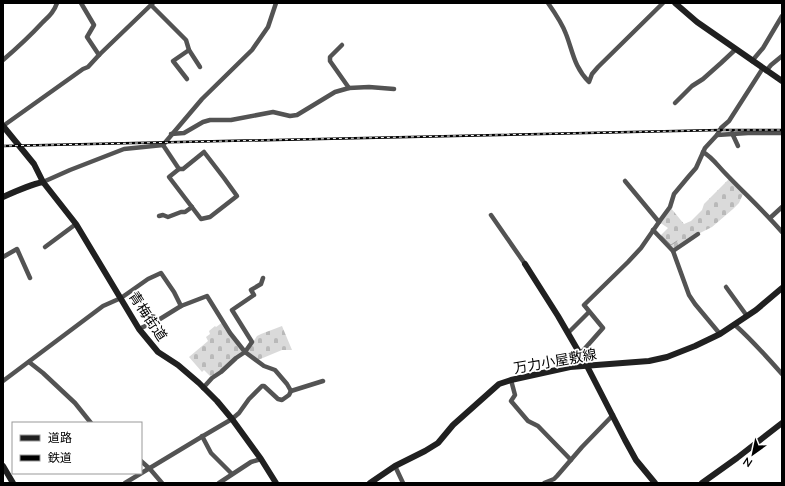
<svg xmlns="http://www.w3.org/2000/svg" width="785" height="486" font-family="Mulish,'Noto Sans JP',sans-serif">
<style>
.cemetery{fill:url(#cemetery-stones)}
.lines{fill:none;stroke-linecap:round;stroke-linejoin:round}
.stream{stroke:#a1a1a1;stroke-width:1}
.street{stroke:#535353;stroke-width:4.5}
.secondary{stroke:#202020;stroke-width:6}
.rail-casing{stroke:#000;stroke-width:2.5}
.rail{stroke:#fff;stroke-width:1;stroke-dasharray:3;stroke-linecap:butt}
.labels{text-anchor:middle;stroke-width:3.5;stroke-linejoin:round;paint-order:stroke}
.street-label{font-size:14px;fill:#000;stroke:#fff}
</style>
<defs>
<pattern id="cemetery-stones" width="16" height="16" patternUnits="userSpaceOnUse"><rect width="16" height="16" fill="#dadada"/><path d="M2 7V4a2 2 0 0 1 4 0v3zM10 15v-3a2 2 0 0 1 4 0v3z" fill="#b9b9b9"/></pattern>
</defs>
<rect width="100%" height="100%" fill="#fff"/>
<g class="cemetery">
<polygon points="730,178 744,192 739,203 733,209 712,227 698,234 673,251 659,237 668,228 659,222 670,207 684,224 691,221 702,210 704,204"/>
<polygon points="223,322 244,350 212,378 204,370 202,372 189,357 208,341 206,337 210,334 209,331 215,326 216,327"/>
<polygon points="282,326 292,350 282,350 258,360 247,352 257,336 261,334"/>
</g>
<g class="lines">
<polyline class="stream" points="662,236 671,245 677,241"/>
<g class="street">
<polyline points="81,3 94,25 87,37 99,55"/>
<path d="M548 3C555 13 562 23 566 34 573 52 574 67 589 82L592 74 598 67 663 3"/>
<polyline points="151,5 186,40 189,50 200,67"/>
<polyline points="342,45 330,57 330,61 349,88"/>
<path d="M3 60C17 48 30 36 42 23 49 16 54 12 57 3"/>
<polyline points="752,61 763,48 782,16"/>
<polyline points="766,71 771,65 782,56"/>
<polyline points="187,79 173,61 189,50"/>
<polyline points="675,103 692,86 703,79 721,63 736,49"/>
<polyline points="3,126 83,69 88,67 99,55 153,3"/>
<polyline points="732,133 738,146"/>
<polyline points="171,134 184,133 203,122 210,120 231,120 273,112 290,116 297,115 335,92 349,88 369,87 394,89"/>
<polyline points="717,135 748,133 782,133"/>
<polyline points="163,145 179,169"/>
<polygon points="204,152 224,178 237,196 210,217 201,219 169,177 179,169 183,169"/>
<path d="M703 152C712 157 718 166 725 173 744 193 764 211 782 232"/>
<polyline points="625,181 659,222"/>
<polyline points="43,182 70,170 124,149 163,145 202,99 252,50 268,27 276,3"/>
<polyline points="491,215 525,264"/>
<polyline points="159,216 163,215 168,217 181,212 185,212 192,207"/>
<polyline points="770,218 782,207"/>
<polyline points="653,230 673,251 689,295 695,304 720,334"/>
<polyline points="45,247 76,224"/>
<polyline points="673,251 698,234"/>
<polyline points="3,257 17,249 30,278"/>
<polyline points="726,287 747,316"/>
<path d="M735 325C752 340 767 357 782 374"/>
<polyline points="139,329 160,319 181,306 207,296 230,333 245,352 264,366 275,370 287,384 291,391"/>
<polyline points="568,333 589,312"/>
<polyline points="580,354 603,328 584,305 628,262 641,248 659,222 670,207 674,194 689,176 696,168 705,148 717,135 721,128 729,121 763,68"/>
<polyline points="29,362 43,373 75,403 91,423"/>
<polyline points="511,380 515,395 511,401 528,421 538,426 571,460"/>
<polyline points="3,381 103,306 121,298 148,279 161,273 174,292 181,306"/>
<polyline points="203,388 212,378 221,372 236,358 245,352 252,342 232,310 254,295 251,290 261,284 263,278"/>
<polyline points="202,436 211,453 232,474"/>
<polyline points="141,461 150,469 162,483"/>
<polyline points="395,466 403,483"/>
<polyline points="125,483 198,439 232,419 239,413 249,399 262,386 264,386 278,399 282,400 289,395 291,391 323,381"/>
<polyline points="219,483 251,462 261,459"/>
<polyline points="544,483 554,479 557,476 582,447 613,415"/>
</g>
<g class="secondary">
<polyline points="675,3 697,22 782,81"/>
<polyline points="3,126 34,164 43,182 76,224 139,329 158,352 178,365 199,383 217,401 232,419 261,459 276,483"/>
<path d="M3 197C16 191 29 185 43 182"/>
<polyline points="525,264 558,316 587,366 625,440 636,460 655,483"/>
<polyline points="3,466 13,483"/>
<polyline points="370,483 395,466 425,451 438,443 453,425 499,384 511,380 570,367 649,361 667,357 695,346 720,334 756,310 782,288"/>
<polyline points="702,483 737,458 782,423"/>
</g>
<g class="rail-casing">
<polyline id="rail" points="3,146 720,130 782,130"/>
</g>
<use href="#rail" class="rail"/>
</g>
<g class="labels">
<g class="street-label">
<text transform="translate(148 316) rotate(56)" y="5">青梅街道</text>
<text transform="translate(555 361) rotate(-10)" y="5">万力小屋敷線</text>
</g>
</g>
<rect width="785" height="486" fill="none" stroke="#000000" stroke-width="8"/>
<rect x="12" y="422" width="130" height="52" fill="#ffffff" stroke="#999999"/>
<rect x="20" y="435" width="20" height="6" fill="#202020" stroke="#999999"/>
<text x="48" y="442" font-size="12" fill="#000000">道路</text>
<rect x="20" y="455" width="20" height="6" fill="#000000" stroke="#999999"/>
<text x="48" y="462" font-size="12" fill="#000000">鉄道</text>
<g transform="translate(753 454) rotate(213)" stroke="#ffffff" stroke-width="3" paint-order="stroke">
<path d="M0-3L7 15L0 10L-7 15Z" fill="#000000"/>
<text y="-6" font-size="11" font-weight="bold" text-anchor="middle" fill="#000000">N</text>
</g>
</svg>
